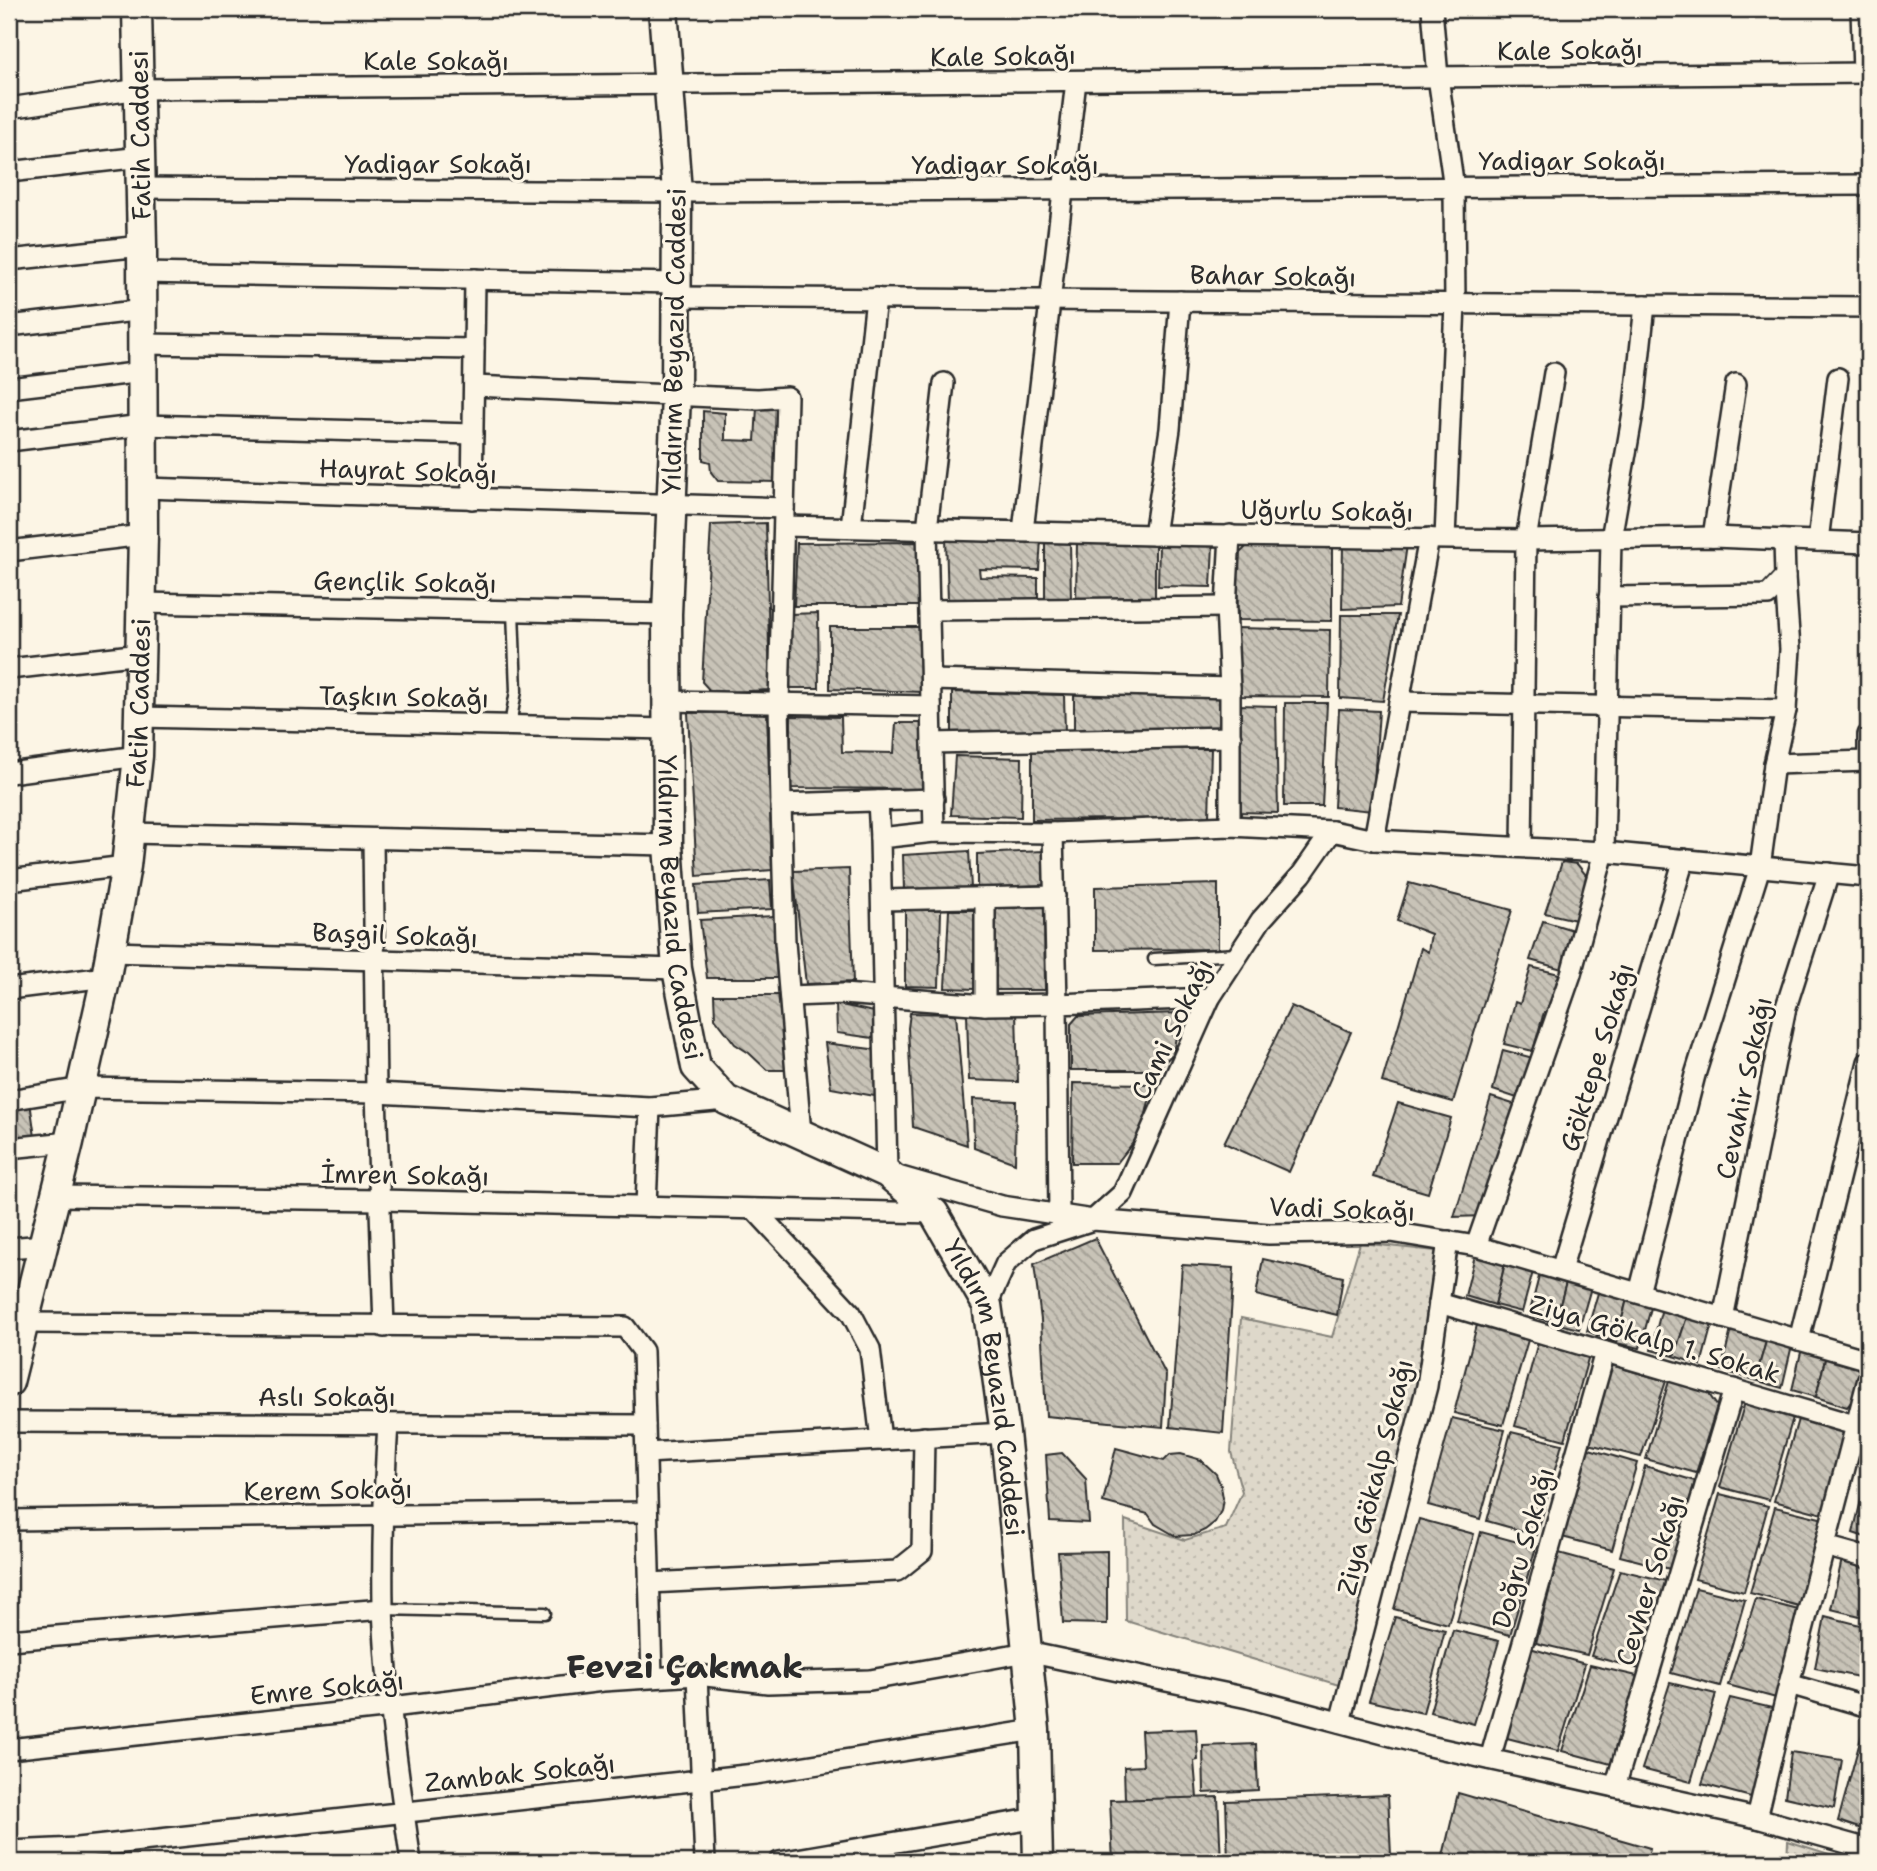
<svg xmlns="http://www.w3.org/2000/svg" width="1877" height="1871" font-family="'Shantell Sans',sans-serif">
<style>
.park{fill:url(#park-dots);stroke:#84827a;stroke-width:2}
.building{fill:url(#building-back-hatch);stroke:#2b2b2b;stroke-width:2}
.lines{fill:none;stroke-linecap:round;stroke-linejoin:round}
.service-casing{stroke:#2b2b2b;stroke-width:15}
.minor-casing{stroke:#2b2b2b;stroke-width:24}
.secondary-casing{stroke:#2b2b2b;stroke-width:33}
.service{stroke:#fcf5e5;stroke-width:10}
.minor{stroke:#fcf5e5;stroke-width:19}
.secondary{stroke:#fcf5e5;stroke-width:28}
.labels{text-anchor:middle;stroke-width:6;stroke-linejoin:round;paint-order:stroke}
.street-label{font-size:26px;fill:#2b2b2b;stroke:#fcf5e5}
.district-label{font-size:33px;font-weight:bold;fill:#2b2b2b;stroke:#fcf5e5}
</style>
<defs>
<pattern id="park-dots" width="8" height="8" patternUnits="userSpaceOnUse" patternTransform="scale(1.75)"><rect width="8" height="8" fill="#ded8ca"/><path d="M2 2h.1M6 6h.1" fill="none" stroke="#bfbaae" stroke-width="1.8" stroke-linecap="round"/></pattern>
<pattern id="building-back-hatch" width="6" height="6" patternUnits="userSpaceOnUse" patternTransform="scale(1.75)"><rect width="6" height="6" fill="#c8c3b7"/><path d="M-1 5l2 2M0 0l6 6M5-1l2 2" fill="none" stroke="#a39f95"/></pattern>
</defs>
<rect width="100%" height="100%" fill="#fcf5e5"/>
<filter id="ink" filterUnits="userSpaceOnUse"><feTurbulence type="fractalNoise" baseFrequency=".0143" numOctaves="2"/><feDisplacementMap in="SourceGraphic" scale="14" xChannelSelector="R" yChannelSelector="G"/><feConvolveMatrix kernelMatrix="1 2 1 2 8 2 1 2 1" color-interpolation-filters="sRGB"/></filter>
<g filter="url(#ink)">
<g class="park">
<polygon points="1360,1243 1436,1251 1417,1383 1342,1686 1126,1621 1125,1520 1185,1540 1226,1528 1242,1492 1231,1452 1241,1318 1332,1337"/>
<polygon points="1788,1841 1854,1862 1787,1862"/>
</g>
<g class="building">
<polygon points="757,407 778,407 776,482 718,481 711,472 710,462 703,460 703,411 725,413 725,440 755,441"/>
<polygon points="766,523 770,690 712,693 702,682 711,525"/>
<polygon points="946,538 1041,539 1039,570 979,569 980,577 1038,578 1038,601 948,601"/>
<polygon points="1045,539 1070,540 1071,602 1045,602"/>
<polygon points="1077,541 1155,543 1155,600 1076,600"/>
<polygon points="921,542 922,606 794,606 797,543"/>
<polygon points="1159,543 1213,544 1211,587 1158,586"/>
<polygon points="1343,544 1407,545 1398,607 1342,609"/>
<polygon points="1246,547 1332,547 1332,621 1238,620 1237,556"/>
<polygon points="818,613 819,688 789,688 790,614"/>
<polygon points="1341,615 1398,615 1383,701 1340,698"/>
<polygon points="830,627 920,627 923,692 830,689"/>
<polygon points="1237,628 1330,630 1329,697 1238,696"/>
<polygon points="952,692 1064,695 1065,732 952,733"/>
<polygon points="1074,693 1222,697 1223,730 1074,730"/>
<polygon points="1285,703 1327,703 1322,806 1284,806"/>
<polygon points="1237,705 1276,706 1278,813 1237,812"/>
<polygon points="1339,709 1379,711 1372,811 1334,807"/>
<polygon points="767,712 772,870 697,876 688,713"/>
<polygon points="791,716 841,717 842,752 894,753 896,723 924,723 923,789 791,788"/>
<polygon points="1032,749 1211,749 1209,818 1032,820"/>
<polygon points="955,756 1022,758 1021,817 951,815"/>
<polygon points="969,851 971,888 904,891 903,855"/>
<polygon points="1044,851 1044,885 977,888 977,854"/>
<polygon points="1562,862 1577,864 1586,875 1585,886 1576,920 1545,913"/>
<polygon points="849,869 853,982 806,984 793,871"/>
<polygon points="770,880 772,909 698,913 696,885"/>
<polygon points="1409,883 1512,910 1453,1102 1382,1082 1421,948 1428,952 1431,934 1397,921"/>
<polygon points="1218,884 1218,949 1095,950 1095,887"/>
<polygon points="992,907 1044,907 1045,990 992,990"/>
<polygon points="905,909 941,910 939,987 905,986"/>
<polygon points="949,910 975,910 974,989 945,988"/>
<polygon points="774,916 777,978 707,978 700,920"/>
<polygon points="1543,921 1573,930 1562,969 1530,960"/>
<polygon points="1531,967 1559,974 1548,1012 1544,1012 1533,1051 1504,1044 1515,1002 1520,1004"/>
<polygon points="714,995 783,995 789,1070 767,1070 749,1053 735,1044 715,1018"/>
<polygon points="836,1004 879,1013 880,1039 837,1033"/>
<polygon points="1291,1006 1351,1032 1289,1172 1224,1143"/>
<polygon points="1016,1012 1018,1082 969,1080 967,1014"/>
<polygon points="910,1013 956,1014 967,1145 913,1127 908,1028"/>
<polygon points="1180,1013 1173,1054 1156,1070 1071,1070 1071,1024 1078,1016"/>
<polygon points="825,1043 878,1050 880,1097 831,1088"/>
<polygon points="1503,1050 1533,1058 1520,1099 1493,1090"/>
<polygon points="1073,1083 1153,1084 1142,1131 1117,1163 1072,1163"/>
<polygon points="1491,1097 1519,1106 1485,1216 1454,1217"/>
<polygon points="973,1099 1016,1101 1015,1163 974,1148"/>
<polygon points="30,1102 35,1137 9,1141 9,1105"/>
<polygon points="1398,1103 1451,1118 1428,1193 1373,1177"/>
<polygon points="1095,1238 1166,1375 1163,1427 1046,1416 1041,1320 1034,1264"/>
<polygon points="1476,1251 1506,1259 1495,1305 1465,1296"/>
<polygon points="1263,1259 1343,1277 1337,1315 1256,1295"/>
<polygon points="1506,1259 1534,1268 1522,1312 1495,1305"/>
<polygon points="1182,1265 1234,1268 1223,1433 1170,1427"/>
<polygon points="1541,1269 1568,1275 1555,1323 1529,1315"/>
<polygon points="1568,1275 1592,1284 1579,1329 1555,1323"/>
<polygon points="1600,1286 1628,1295 1616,1343 1587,1331"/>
<polygon points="1628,1295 1652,1304 1640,1348 1616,1343"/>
<polygon points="1662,1308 1687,1317 1674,1356 1651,1350"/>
<polygon points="1687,1317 1712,1324 1701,1365 1674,1356"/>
<polygon points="1477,1325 1528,1340 1503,1425 1454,1413"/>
<polygon points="1732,1326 1767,1338 1755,1380 1721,1370"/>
<polygon points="1767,1338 1792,1345 1782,1388 1755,1380"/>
<polygon points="1538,1342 1589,1355 1565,1440 1515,1426"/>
<polygon points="1802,1348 1826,1355 1816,1397 1792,1390"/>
<polygon points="1826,1355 1852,1362 1863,1376 1858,1393 1847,1407 1816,1397"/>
<polygon points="1611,1365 1666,1381 1641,1457 1589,1444"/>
<polygon points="1669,1381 1706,1390 1717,1406 1696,1473 1646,1459"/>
<polygon points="1745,1402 1794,1414 1769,1500 1720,1487"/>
<polygon points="1799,1416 1848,1428 1823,1514 1774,1501"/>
<polygon points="1452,1418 1505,1430 1480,1519 1428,1505"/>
<polygon points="1511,1432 1562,1444 1537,1535 1487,1521"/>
<polygon points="1116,1448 1164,1461 1170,1455 1181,1454 1201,1460 1216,1474 1221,1486 1223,1498 1221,1511 1215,1522 1205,1530 1194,1535 1176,1536 1155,1524 1148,1514 1103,1502"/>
<polygon points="1586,1448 1637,1463 1612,1550 1562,1537"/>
<polygon points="1062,1453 1086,1479 1089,1523 1050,1521 1046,1455"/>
<polygon points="1645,1466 1695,1481 1670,1569 1620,1556"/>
<polygon points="1864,1488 1868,1489 1868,1538 1853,1533"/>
<polygon points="1720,1494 1768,1506 1744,1592 1695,1579"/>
<polygon points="1775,1507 1824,1519 1799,1606 1750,1593"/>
<polygon points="1419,1519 1474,1534 1448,1624 1394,1609"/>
<polygon points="1481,1532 1536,1547 1510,1635 1457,1621"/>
<polygon points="1107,1551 1107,1624 1063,1623 1058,1552"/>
<polygon points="1559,1553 1614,1568 1587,1655 1536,1643"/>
<polygon points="1842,1559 1868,1566 1868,1618 1831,1609"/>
<polygon points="1620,1570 1666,1581 1640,1669 1591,1656"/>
<polygon points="1696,1588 1745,1600 1720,1686 1671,1673"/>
<polygon points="1756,1599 1802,1611 1776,1698 1728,1685"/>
<polygon points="1825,1616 1868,1627 1868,1679 1815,1668"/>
<polygon points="1395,1617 1445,1630 1423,1713 1369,1701"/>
<polygon points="1453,1630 1499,1641 1474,1724 1430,1712"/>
<polygon points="1530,1648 1585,1664 1558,1751 1507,1738"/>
<polygon points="1590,1665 1637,1676 1611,1764 1562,1751"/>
<polygon points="1670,1683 1716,1694 1691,1782 1642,1769"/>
<polygon points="1730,1698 1776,1709 1751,1797 1702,1784"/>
<polygon points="1867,1716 1868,1716 1868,1831 1838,1821"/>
<polygon points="1196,1729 1198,1760 1194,1761 1197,1798 1125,1800 1124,1767 1143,1766 1141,1731"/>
<polygon points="1256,1744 1258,1790 1204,1793 1203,1746"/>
<polygon points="1791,1752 1842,1760 1834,1808 1785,1797"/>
<polygon points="1458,1793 1650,1848 1647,1862 1451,1862 1442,1860"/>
<polygon points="1388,1795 1391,1855 1228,1861 1226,1801"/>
<polygon points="1218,1797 1221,1862 1113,1862 1110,1800"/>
</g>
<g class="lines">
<g class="service-casing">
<g id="service">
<polyline points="510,725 516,691 513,611"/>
<polyline points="1154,959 1237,954"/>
<polyline points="383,1609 545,1613"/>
</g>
</g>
<g class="minor-casing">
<g id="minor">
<polyline points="1432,9 1438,77 1454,188 1455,304 1445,538"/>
<polyline points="1861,9 1863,73"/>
<polyline points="9,108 139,89 1868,73"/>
<polyline points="9,172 141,157"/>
<polyline points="141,188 677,192 1868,185"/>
<polyline points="9,260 142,246"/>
<polyline points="142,273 677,283"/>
<polyline points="676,297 1868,307"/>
<polyline points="9,326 143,310"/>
<polyline points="143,344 474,349"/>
<polyline points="475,386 758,399 787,397 779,703 781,804 785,942 801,1134"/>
<polyline points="9,388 143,372"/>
<polyline points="9,441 143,425 473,434"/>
<polyline points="143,488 784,508"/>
<polyline points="472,499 475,279"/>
<polyline points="785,526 1154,535 1526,540 1713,537 1868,543"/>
<polyline points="851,527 876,298"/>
<polyline points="1023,531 1076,81"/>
<polyline points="1154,535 1170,429 1180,301"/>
<polyline points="1230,535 1226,607 1230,688 1230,826"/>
<polyline points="1713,537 1736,384"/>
<polyline points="1818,541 1838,378"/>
<polyline points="9,551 143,535"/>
<polyline points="1609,597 1768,595 1785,577 1784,540"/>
<polyline points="142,603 667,614"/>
<polyline points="929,610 1226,607"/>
<polyline points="9,669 141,654"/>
<polyline points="931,680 1230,688"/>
<polyline points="667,701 931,706"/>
<polyline points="1399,702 1786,710"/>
<polyline points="139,717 667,729"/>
<polyline points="932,743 1231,737"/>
<polyline points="1868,761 1868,735"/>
<polyline points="1774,764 1868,761"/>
<polyline points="9,773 138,756"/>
<polyline points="878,801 880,838"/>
<polyline points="781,804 934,799"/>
<polyline points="934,832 927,529 944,383"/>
<polyline points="130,833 668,845"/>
<polyline points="373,839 376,1093 384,1327"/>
<polyline points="1374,840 1429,538"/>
<polyline points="1522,847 1526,540 1554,373"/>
<polyline points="1868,877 1604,852 1374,840 1332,831 1230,826 1053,833 934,832 880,838 887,1173 1002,1206 1093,1220 1269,1234 1391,1232 1476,1246 1868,1360"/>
<polyline points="9,880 126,866"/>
<polyline points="985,898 985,1005"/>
<polyline points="882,900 1055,896"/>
<polyline points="111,952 677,969"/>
<polyline points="9,989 106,977"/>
<polyline points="790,996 843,994 985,1005 1057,1004 1053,833"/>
<polyline points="9,1100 82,1088 376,1093 650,1107 726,1100"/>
<polyline points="9,1148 69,1142"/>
<polyline points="56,1196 380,1200 934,1213"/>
<polyline points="646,1206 650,1107"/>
<polyline points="754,1209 851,1313 870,1349 881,1440"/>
<polyline points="1059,1215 1057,1004 1210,998"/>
<polyline points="1476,1246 1571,974 1604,852 1611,539 1634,407 1645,305"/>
<polyline points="9,1248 43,1245"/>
<polyline points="1561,1270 1684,859"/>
<polyline points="1639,1293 1695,1075 1760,867 1774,764 1786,710 1790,649 1785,577"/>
<polyline points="1439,1303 1868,1429"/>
<polyline points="987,1305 1006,1263 1034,1239 1093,1220 1123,1193 1210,998 1261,920 1302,874 1332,831"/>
<polyline points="1723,1318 1786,1007 1829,873"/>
<polyline points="24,1323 625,1327 643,1351 652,1677"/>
<polyline points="1799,1340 1868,1062"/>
<polyline points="9,1422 645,1425"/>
<path d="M388 1424C384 1485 382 1545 383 1606 386 1691 399 1778 411 1862"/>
<polyline points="646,1453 1005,1433"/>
<polyline points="9,1520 647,1512"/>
<polyline points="1825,1546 1868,1558"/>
<polyline points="649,1583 897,1571 922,1551 924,1437"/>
<polyline points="9,1640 383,1609"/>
<polyline points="697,1675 705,1862"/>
<polyline points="1789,1684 1868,1707"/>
<polyline points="1340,1722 1427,1386 1448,1241"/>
<polyline points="9,1749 392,1707 603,1681 697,1675 768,1683 870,1680 1027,1652 1248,1698 1429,1746 1757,1818 1868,1849"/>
<polyline points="1490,1759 1605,1352"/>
<polyline points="1615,1787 1734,1389"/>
<polyline points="1757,1818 1789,1684 1868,1379"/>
<polyline points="9,1851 77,1848 755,1774 1035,1730"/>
<polyline points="779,1862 1038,1818"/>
</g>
</g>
<g class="secondary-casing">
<g id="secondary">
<path id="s1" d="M663 9 677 192 676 394 667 614 668 845 677 969 696 1067 726 1100 887 1173 934 1213 987 1305 1005 1433 1035 1730 1038 1862"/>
<path id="s2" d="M9 1382 69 1142 106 977 126 866 138 756 143 535 142 246 137 9"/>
</g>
</g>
<use href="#service" class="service"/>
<use href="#minor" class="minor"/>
<use href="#secondary" class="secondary"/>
</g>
</g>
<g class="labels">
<g class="street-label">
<text transform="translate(1570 50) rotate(-1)" y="9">Kale Sokağı</text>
<text transform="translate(1003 56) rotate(-1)" y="9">Kale Sokağı</text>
<text x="436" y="70">Kale Sokağı</text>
<text transform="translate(140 135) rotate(-91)" y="9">Fatih Caddesi</text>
<text x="1572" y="170">Yadigar Sokağı</text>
<text x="438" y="173">Yadigar Sokağı</text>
<text x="1005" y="174">Yadigar Sokağı</text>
<text transform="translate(1273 276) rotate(1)" y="9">Bahar Sokağı</text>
<text transform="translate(674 341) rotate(-89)" y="9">Yıldırım Beyazıd Caddesi</text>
<text transform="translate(408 471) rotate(2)" y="9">Hayrat Sokağı</text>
<text transform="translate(1327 511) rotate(1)" y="9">Uğurlu Sokağı</text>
<text transform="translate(405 582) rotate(1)" y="9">Gençlik Sokağı</text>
<text transform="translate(404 697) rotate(1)" y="9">Taşkın Sokağı</text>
<text dy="9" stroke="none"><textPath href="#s2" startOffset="693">Fatih Caddesi</textPath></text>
<text dy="9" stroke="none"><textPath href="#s1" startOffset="900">Yıldırım Beyazıd Caddesi</textPath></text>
<text transform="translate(395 935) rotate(2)" y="9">Başgil Sokağı</text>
<text transform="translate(1172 1029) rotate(-64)" y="9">Cami Sokağı</text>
<text transform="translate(1597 1057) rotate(-73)" y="9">Göktepe Sokağı</text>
<text transform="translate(1744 1088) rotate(-78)" y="9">Cevahir Sokağı</text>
<text transform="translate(405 1175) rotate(1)" y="9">İmren Sokağı</text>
<text transform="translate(1342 1209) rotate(2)" y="9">Vadi Sokağı</text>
<text transform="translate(1655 1339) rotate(16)" y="9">Ziya Gökalp 1. Sokak</text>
<text dy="9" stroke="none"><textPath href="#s1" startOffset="1530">Yıldırım Beyazıd Caddesi</textPath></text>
<text x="327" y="1406">Aslı Sokağı</text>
<text transform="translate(1375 1477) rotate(-76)" y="9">Ziya Gökalp Sokağı</text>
<text transform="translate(328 1490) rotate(-1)" y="9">Kerem Sokağı</text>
<text transform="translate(1523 1548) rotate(-74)" y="9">Doğru Sokağı</text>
<text transform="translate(1650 1580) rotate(-73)" y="9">Cevher Sokağı</text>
<text transform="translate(327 1688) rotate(-6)" y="9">Emre Sokağı</text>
<text transform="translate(520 1773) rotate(-6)" y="9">Zambak Sokağı</text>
</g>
<g class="district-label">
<text x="685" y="1678">Fevzi Çakmak</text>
</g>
</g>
<rect width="1877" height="1871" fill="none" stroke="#fcf5e5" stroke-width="35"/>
<rect x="18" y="18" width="1842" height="1836" fill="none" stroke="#2b2b2b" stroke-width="2.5" filter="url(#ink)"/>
</svg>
